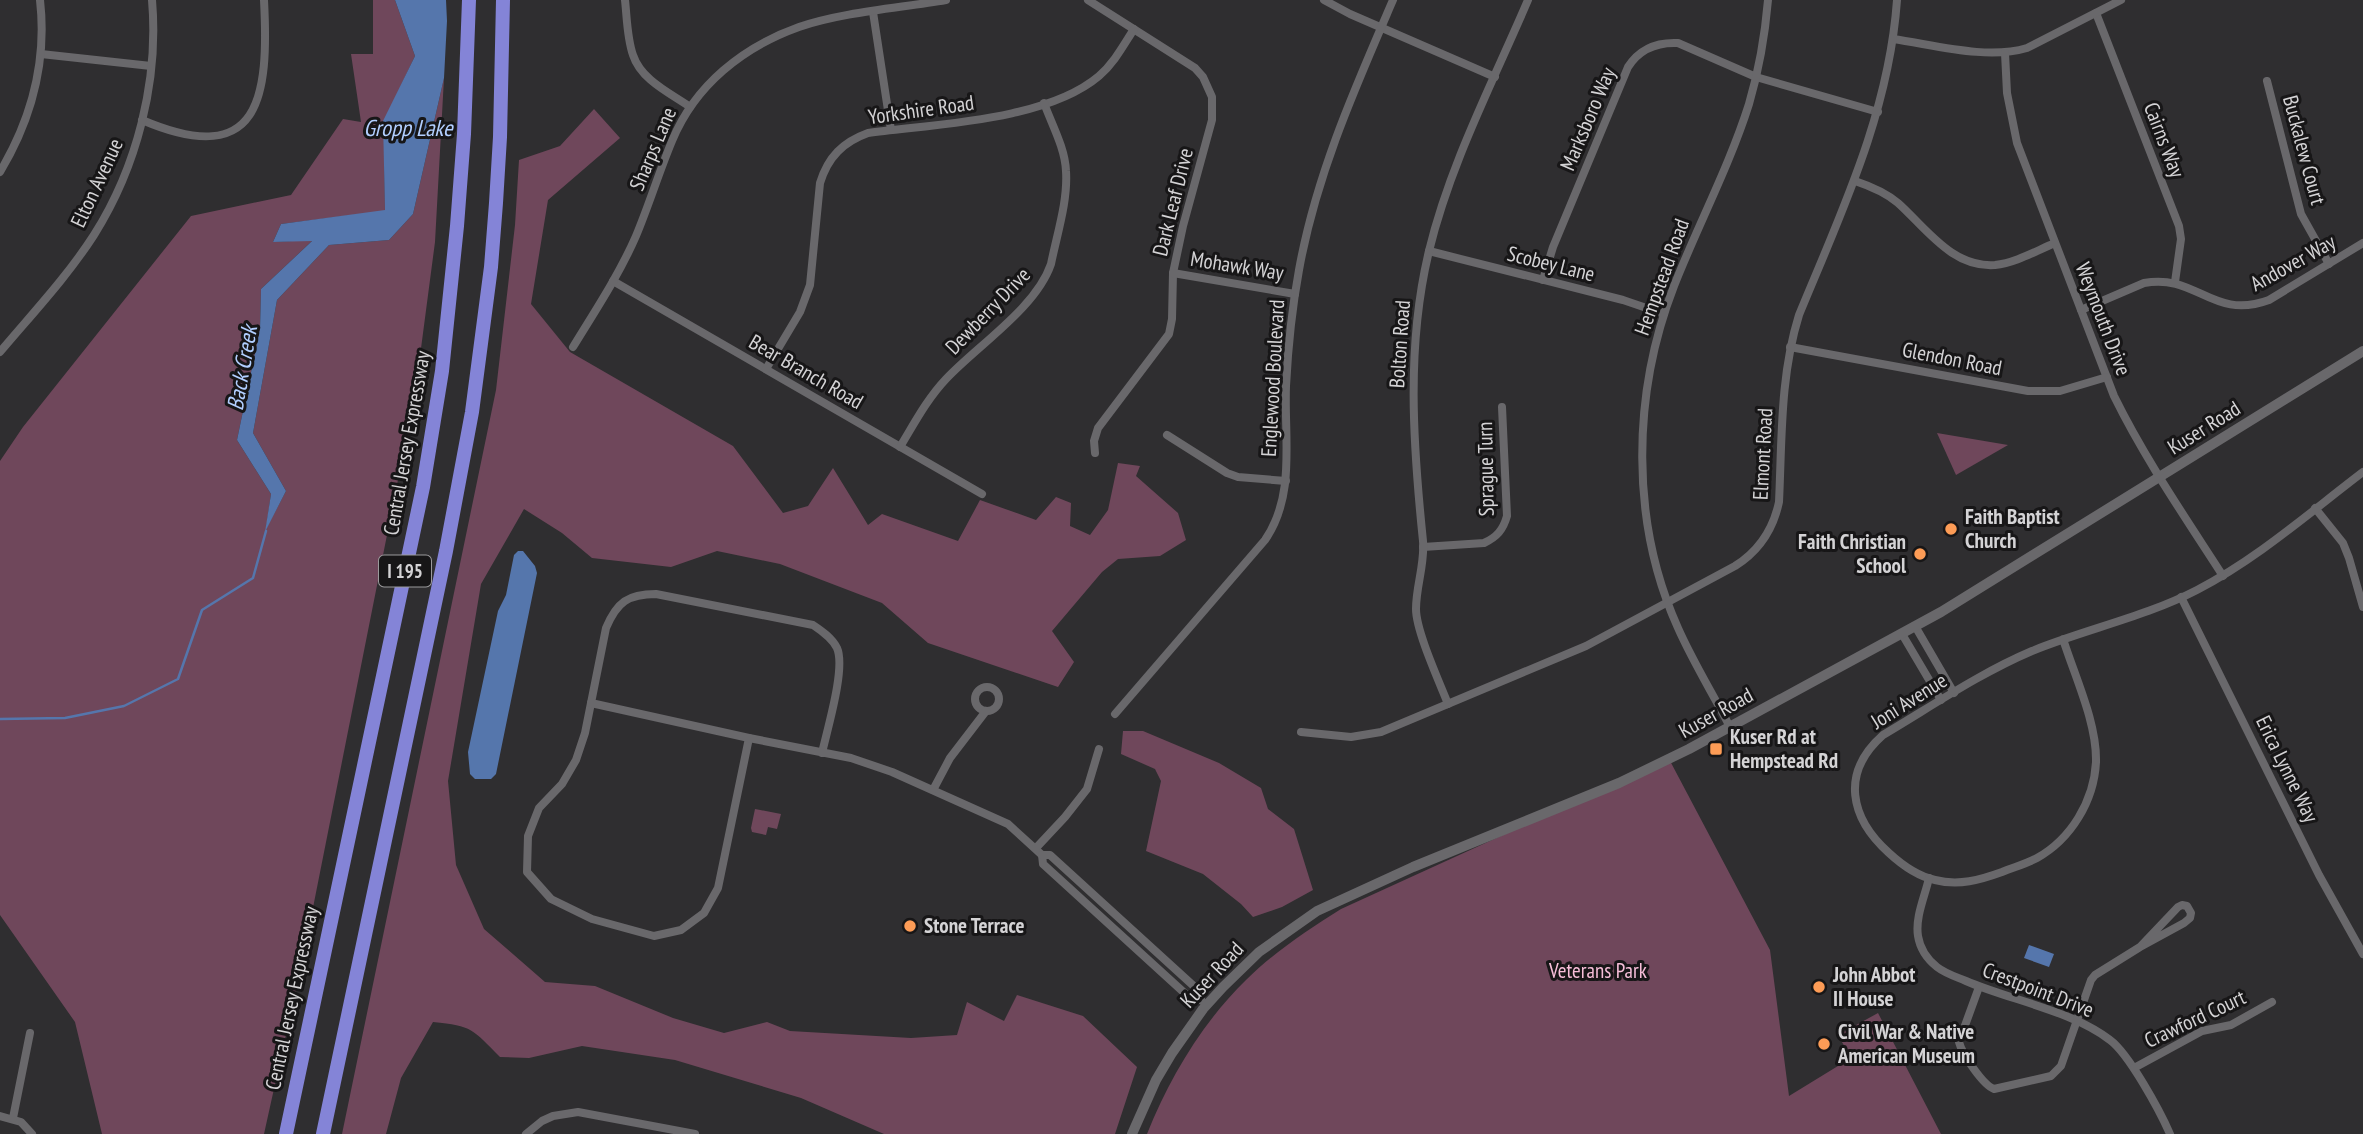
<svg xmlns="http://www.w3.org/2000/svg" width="2363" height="1134" font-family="'PT Sans Narrow',sans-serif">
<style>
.green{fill:#6f475b}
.water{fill:#5576ac}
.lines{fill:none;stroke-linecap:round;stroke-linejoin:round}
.stream{stroke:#5576ac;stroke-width:2.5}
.street{stroke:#69686b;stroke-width:8}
.secondary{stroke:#69686b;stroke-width:10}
.highway{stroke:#8484d7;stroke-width:14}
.poi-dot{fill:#fd9c56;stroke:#171617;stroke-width:2.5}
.labels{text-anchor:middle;stroke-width:6;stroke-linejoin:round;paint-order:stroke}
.shield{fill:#171617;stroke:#9b9a9c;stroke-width:2}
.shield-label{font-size:19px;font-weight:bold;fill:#d4d3d5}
.street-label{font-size:21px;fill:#d4d3d5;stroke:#171617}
.poi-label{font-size:21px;font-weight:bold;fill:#d4d3d5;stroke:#171617;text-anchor:start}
.park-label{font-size:21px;fill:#f7bed9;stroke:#171617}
.water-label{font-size:23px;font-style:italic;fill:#b2cfff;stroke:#171617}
</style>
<rect width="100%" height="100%" fill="#2f2e30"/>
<g class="green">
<polygon points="373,0 395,0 415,56 384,121 385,211 281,224 273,242 313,240 261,289 260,329 237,440 271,494 266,529 286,491 253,433 277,300 329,245 389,240 413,214 444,78 435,242 415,394 304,953 264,1134 102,1134 75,1022 0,915 0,461 23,427 191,216 291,195 343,119 361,122 351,54 373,54"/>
<path d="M594 109 620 138 548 200 531 304 570 352 733 446 783 513 808 506 833 468 868 525 882 514 958 541 980 500 1036 520 1056 497 1071 503 1070 526 1090 535 1108 510 1118 463 1140 466 1136 476 1178 513 1186 540 1160 556 1118 559 1102 572 1052 631 1074 662 1058 687 928 643 882 603 780 564 717 551 671 567 592 558 562 533 524 509 481 584 448 781 456 865 484 929 545 982 595 986 673 1018 724 1033 767 1022 790 1031 911 1038 957 1035 967 1002 1004 1021 1017 995 1083 1016 1137 1067 1115 1134H884L801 1098 675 1060 582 1046 529 1058 500 1057C472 1029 473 1026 433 1022L401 1078 386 1134H342L496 390 515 225 519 160 560 146Z"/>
<polygon points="1937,433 2008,445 1956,475"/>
<polygon points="1123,731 1143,731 1219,763 1261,788 1268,809 1294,829 1313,890 1282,907 1253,917 1241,904 1203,874 1146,851 1161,781 1155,769 1121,754"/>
<path d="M1669 759 1770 950 1789 1096 1851 1058 1838 1035 1878 1013 1941 1134H1147C1170 1077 1202 1023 1246 980 1274 952 1308 930 1341 909Z"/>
<polygon points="755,809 781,814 777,829 768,827 766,835 752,832 751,828"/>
</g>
<g class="water">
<polygon points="395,0 446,0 447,21 444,78 413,214 389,240 329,245 277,300 253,433 286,491 265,532 271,494 237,440 260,329 261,289 312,241 273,242 281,224 385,210 383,121 415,56"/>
<polygon points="518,551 523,551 535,566 537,573 496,774 491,779 475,779 470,774 468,752 498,611 506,595 514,555"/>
<polygon points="2029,945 2054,954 2049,967 2024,958"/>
</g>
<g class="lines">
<polyline class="stream" points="0,719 65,718 124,706 178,679 202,610 253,578 266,531"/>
<g class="street">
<path d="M625 0C627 18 627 38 633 55 641 80 670 93 690 107"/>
<polyline points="1088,0 1195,68 1203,77 1212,97 1212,120 1183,226 1173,273 1172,319 1169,334 1098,428 1094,441 1095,453"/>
<polyline points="1324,0 1350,14 1495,77"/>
<polyline points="873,12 891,130"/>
<polyline points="2096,13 2179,226 2181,239 2175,282"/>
<path d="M1893 39C1935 45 1987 60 2027 48L2121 0"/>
<path d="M2005 53 2007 93 2017 143 2114 396C2145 459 2185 517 2223 576"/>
<polyline points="41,54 151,66"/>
<polyline points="2267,81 2301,214 2329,264"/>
<path d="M142 120C261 171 269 96 264 0"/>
<path d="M0 172C31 120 47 61 40 0"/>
<path d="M1855 181C1870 186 1885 192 1898 203 1926 228 1952 268 1995 265 2015 263 2036 251 2055 243"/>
<polyline points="1429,251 1623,300 1664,314"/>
<polyline points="1173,273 1295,294"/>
<path d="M1543 280 1553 247 1628 67C1640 48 1657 42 1678 43L1756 77 1878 112"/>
<polyline points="613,281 982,494"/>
<path d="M2081 310 2144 283C2197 273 2212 321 2269 300L2363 243"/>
<path d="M573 347C595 311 619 275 636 236 649 205 659 172 672 141 695 85 743 47 799 27 843 12 900 8 946 0"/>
<polyline points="1790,347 2028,391 2060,391 2107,377"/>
<path d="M0 352C32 314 67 277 94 235 137 167 159 81 152 0"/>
<path d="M766 369 800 312 810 285 820 183C828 157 843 142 868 133 934 124 1046 121 1099 76 1114 63 1123 46 1134 29"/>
<polyline points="1167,435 1227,473 1238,477 1286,481"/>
<path d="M900 447C914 424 927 399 946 379 978 345 1036 308 1051 264 1057 234 1068 201 1066 171 1065 148 1052 125 1044 103"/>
<polyline points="2315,508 2343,543 2349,558 2363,607"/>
<path d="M1423 547 1484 543C1497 537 1503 530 1507 516L1502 407"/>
<polyline points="2181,597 2319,875 2363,954"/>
<polyline points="1915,626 1954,693"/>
<polyline points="1902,634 1941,700"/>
<path d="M2063 639C2075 677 2097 723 2096 762 2094 801 2071 839 2037 858 2026 864 2014 867 2002 872 1980 880 1959 886 1935 880 1917 876 1902 865 1889 853 1850 818 1840 773 1883 735 1932 706 1980 673 2032 651 2086 629 2145 617 2197 590 2257 559 2309 513 2363 472"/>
<circle cx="987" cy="699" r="12"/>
<polyline points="591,703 585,733 576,760 562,784 539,808 528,836 527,872 551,899 592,919 654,936 681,930 704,913 718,888 749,738"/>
<path d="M1448 704C1439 681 1416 631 1416 609 1416 586 1425 564 1423 541 1413 444 1406 346 1429 251 1450 164 1493 82 1528 0"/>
<path d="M1115 714 1265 540C1296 495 1284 439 1286 386 1288 347 1292 308 1299 270 1316 175 1355 88 1393 0"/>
<path d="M1730 727C1713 694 1693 662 1678 628 1630 522 1632 394 1674 286 1698 225 1729 167 1749 104 1759 70 1765 35 1768 0"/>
<path d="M1301 732 1351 737 1381 732 1586 646 1735 566C1759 551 1773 530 1779 502 1782 439 1780 376 1799 315 1841 213 1889 113 1897 0"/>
<path d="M822 753C827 730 846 668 837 648 832 638 822 631 813 625L656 594C628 594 617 602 606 628L591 703 749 738 851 758 892 772 1008 824 1042 855 1043 864 1190 998 1198 997"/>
<polyline points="933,790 950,758 986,711"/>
<polyline points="1036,848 1065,817 1087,789 1099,749"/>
<polyline points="1042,855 1050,855 1197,989 1198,997 1202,1001"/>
<path d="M1929 878C1925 896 1915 917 1918 936 1920 949 1927 959 1937 967 1946 974 1957 977 1966 981 2010 1000 2073 1011 2110 1040 2129 1054 2160 1111 2170 1134"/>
<path d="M1979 987 1959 1042C1962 1054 1983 1085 1994 1089L2051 1076 2061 1066 2091 980 2095 975 2140 947 2184 923 2190 918 2191 913 2187 906 2182 905 2178 907 2140 947"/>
<polyline points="2134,1068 2202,1031 2231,1025 2272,1002"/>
<polyline points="0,1116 21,1122 32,1134"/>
<polyline points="13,1118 30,1033"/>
<polyline points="526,1134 542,1121 553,1116 578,1112 695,1134"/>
</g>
<polyline class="secondary" points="1132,1134 1156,1080 1172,1053 1203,1009 1223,987 1259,952 1317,911 1413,867 1619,783 1689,749 1941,612 2363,351"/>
<g class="highway">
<polyline points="286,1134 423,487 442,371 457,226 464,134 469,0"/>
<polyline points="323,1134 446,551 472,412 491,267 496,203 500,137 503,0"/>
</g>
</g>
<g class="poi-dot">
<circle cx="1951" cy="529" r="7"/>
<circle cx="1920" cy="554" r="7"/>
<rect x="1709" y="742" width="14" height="14" rx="3.5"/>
<circle cx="910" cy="926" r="7"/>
<circle cx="1819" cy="987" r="7"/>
<circle cx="1824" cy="1044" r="7"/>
</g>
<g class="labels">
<rect class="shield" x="379" y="555.5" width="52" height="31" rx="5"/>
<g class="shield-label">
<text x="405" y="578">I 195</text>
</g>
<g class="street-label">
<text transform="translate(921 110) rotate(-8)" y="7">Yorkshire Road</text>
<text transform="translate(1588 119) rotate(-67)" y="7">Marksboro Way</text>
<text transform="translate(2164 140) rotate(69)" y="7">Cairns Way</text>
<text transform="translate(653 149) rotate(-67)" y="7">Sharps Lane</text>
<text transform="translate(2304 150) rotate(75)" y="7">Buckalew Court</text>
<text transform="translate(97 183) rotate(-65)" y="7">Elton Avenue</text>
<text transform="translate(1173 202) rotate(-76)" y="7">Dark Leaf Drive</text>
<text transform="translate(2293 263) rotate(-29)" y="7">Andover Way</text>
<text transform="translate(1551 264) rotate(14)" y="7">Scobey Lane</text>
<text transform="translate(1237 266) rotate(9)" y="7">Mohawk Way</text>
<text transform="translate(1662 277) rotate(-70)" y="7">Hempstead Road</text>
<text transform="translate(988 311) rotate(-46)" y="7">Dewberry Drive</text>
<text transform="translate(2103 319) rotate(69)" y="7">Weymouth Drive</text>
<text transform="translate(1400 344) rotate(-86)" y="7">Bolton Road</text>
<text transform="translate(1952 359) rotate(11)" y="7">Glendon Road</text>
<text transform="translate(806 372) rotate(30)" y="7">Bear Branch Road</text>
<text transform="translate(1273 378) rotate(-87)" y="7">Englewood Boulevard</text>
<text transform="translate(2204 428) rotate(-32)" y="7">Kuser Road</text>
<text transform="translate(407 443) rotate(-80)" y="7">Central Jersey Expressway</text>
<text transform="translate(1763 454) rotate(-87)" y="7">Elmont Road</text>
<text transform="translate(1486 469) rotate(-91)" y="7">Sprague Turn</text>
<text transform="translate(1909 701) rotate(-32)" y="7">Joni Avenue</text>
<text transform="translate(1716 713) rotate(-29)" y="7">Kuser Road</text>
<text transform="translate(2287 769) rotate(64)" y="7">Erica Lynne Way</text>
<text transform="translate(1212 975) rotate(-47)" y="7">Kuser Road</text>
<text transform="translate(2038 990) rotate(21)" y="7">Crestpoint Drive</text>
<text transform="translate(292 998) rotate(-78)" y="7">Central Jersey Expressway</text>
<text transform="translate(2195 1019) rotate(-25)" y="7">Crawford Court</text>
</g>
<g class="poi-label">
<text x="1965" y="524">Faith Baptist<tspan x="1965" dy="24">Church</tspan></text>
<text x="1906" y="549" text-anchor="end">Faith Christian<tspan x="1906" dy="24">School</tspan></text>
<text x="1730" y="744">Kuser Rd at<tspan x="1730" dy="24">Hempstead Rd</tspan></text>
<text x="924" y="933">Stone Terrace</text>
<text x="1833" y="982">John Abbot<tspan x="1833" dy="24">II House</tspan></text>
<text x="1838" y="1039">Civil War &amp; Native<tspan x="1838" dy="24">American Museum</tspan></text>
</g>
<g class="park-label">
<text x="1598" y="978">Veterans Park</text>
</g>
<g class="water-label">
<text x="408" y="136">Gropp Lake</text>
<text transform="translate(242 368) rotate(-80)" y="8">Back Creek</text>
</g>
</g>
</svg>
